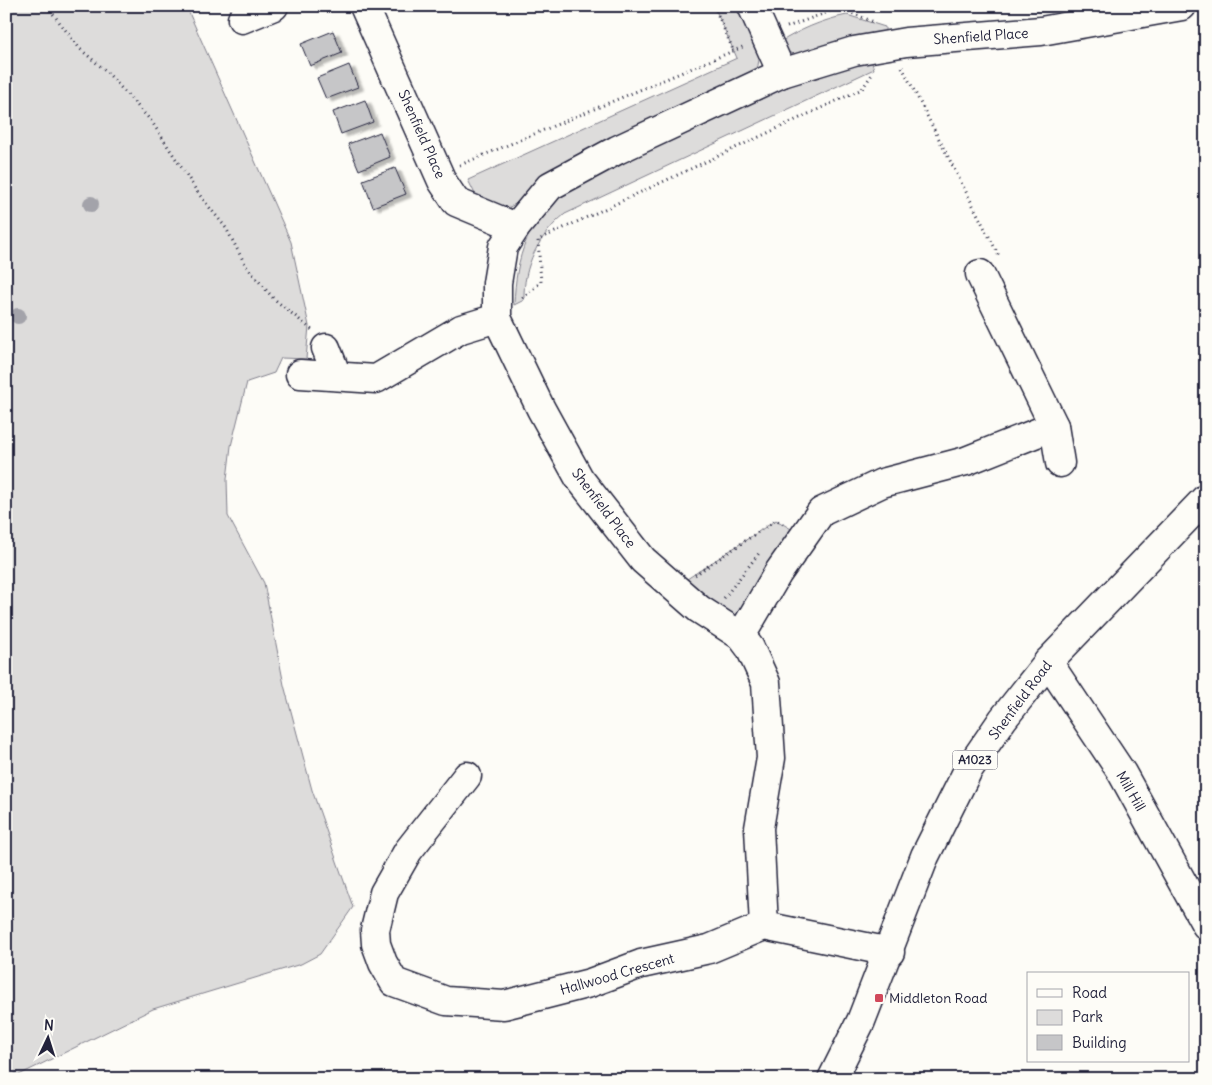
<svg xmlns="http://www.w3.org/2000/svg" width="1212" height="1085" font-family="Delius,sans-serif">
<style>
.green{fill:#dddcdb;stroke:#807f8b}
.building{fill:#c6c6c8;stroke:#22223b;filter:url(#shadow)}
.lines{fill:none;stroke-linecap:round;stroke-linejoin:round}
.minor-casing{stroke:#22223b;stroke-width:31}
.major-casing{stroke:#22223b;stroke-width:31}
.path{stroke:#22223b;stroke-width:3;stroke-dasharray:1 4;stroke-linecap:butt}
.minor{stroke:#fdfcf7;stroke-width:28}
.major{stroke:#fdfcf7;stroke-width:28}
.tree{fill:#a3a3aa}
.poi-dot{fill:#d1495b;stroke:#fdfcf7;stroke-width:2}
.labels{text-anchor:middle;stroke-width:4;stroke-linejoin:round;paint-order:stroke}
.shield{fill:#fdfcf7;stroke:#646373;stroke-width:1}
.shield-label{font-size:12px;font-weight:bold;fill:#22223b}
.street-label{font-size:14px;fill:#22223b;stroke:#fdfcf7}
.poi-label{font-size:14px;fill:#22223b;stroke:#fdfcf7;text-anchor:start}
</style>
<defs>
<filter id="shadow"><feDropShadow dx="5.5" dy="3" stdDeviation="1" flood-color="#0004"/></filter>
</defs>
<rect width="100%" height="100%" fill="#fdfcf7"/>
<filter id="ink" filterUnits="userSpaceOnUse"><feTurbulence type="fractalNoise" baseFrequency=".02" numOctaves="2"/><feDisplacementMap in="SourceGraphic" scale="10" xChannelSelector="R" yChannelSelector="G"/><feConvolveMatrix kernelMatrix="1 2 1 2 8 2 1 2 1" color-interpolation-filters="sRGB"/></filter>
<g filter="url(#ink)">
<g class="green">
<polygon points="6,6 186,6 291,242 309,326 306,359 281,358 274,373 247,382 231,446 227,479 228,516 264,583 284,685 312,790 353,907 320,954 301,964 153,1009 15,1077 15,1079 6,1079"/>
<path d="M714 6H741C751 32 773 62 746 82L555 168C541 177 517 211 502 208 493 206 484 200 476 196L468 180 737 58Z"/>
<path d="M847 15 885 27V36L801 56 783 51 777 44C799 30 822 20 847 15Z"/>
<path d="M870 57 874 69 565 214C539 235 523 266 524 300L514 305C516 253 528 225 563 187L802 77Z"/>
<polygon points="776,520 803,536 741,636 675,587"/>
</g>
<g class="building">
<polygon points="333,31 342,53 310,66 301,44"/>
<polygon points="349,65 358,87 326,99 317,78"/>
<polygon points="365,100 373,122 341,134 333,112"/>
<polygon points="380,132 390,157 359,170 348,144"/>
<polygon points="395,168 406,194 373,207 363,180"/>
</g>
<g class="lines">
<g class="minor-casing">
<g id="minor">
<polyline points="364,6 442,181 456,202 516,227"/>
<polyline points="752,6 782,73"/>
<polyline points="242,19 274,6"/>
<polyline points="980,274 1054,426 1060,463"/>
<polyline points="326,348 337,376"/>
<polyline points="300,374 376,379 461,329 497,318"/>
<polyline points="741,636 778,573 821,512 882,483 966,461 1054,426"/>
<polyline points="1048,662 1122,773 1206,925"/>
<polyline points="467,776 408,851 384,893 375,930 376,944 383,963 394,982 446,1001 504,1005 590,983 641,964 709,949 764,926 890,952"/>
<polyline points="764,926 759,828 771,758 766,683 750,648 741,636 699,609 643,560 579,478 541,409 497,318 497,283 503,247 516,227 550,186 617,150 782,73 854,51 906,42 1041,31 1182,6"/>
</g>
</g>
<g class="major-casing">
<polyline id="major" points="832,1079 861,1021 925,856 968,770 1003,719 1048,662 1206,498"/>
</g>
<g class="path">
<polyline points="47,6 80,49 105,70 152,122 198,193 226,228 246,266 273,298 312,330"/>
<polyline points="714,6 734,52"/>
<polyline points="787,27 839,8 874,22"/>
<polyline points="902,67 1000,258"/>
<polyline points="460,165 745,46"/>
<polyline points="522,298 541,282 538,240 862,89 873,73"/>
<polyline points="695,575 776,520 783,524"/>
<polyline points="724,598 760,552"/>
</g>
<use href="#minor" class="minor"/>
<use href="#major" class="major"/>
</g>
<g class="tree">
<circle cx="91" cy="204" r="8"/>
<circle cx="18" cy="316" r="8"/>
</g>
</g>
<rect class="poi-dot" x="874" y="993" width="10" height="10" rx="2.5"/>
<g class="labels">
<rect class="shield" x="952.5" y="750.5" width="45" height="19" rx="4"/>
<g class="shield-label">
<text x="975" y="764">A1023</text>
</g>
<g class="street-label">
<text transform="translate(981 36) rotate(-4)" y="5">Shenfield Place</text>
<text transform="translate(422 134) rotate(66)" y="5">Shenfield Place</text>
<text transform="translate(604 508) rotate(53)" y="5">Shenfield Place</text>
<text transform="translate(1020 700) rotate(-53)" y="5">Shenfield Road</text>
<text transform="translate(1131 791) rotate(60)" y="5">Mill Hill</text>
<text transform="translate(617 974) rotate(-16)" y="5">Hallwood Crescent</text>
</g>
<g class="poi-label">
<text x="889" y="1003">Middleton Road</text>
</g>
</g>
<rect width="1212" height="1085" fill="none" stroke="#fdfcf7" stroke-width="25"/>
<rect x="12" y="12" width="1187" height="1060" fill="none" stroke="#22223b" stroke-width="2" filter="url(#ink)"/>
<rect x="1027" y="972" width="162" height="90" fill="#fdfcf7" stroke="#a5a5ac"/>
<rect x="1037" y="989" width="25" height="8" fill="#fdfcf7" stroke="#a5a5ac"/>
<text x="1072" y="998" font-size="15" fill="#22223b">Road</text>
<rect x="1037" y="1010" width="25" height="15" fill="#dddcdb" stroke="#a5a5ac"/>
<text x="1072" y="1022" font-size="15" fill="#22223b">Park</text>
<rect x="1037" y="1035" width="25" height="15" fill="#c6c6c8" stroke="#a5a5ac"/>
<text x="1072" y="1048" font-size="15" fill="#22223b">Building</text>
<g transform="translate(48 1038) rotate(4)" stroke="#fdfcf7" stroke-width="4" paint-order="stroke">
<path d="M0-4L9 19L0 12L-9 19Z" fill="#22223b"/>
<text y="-8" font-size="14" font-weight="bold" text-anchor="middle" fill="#22223b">N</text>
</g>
</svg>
